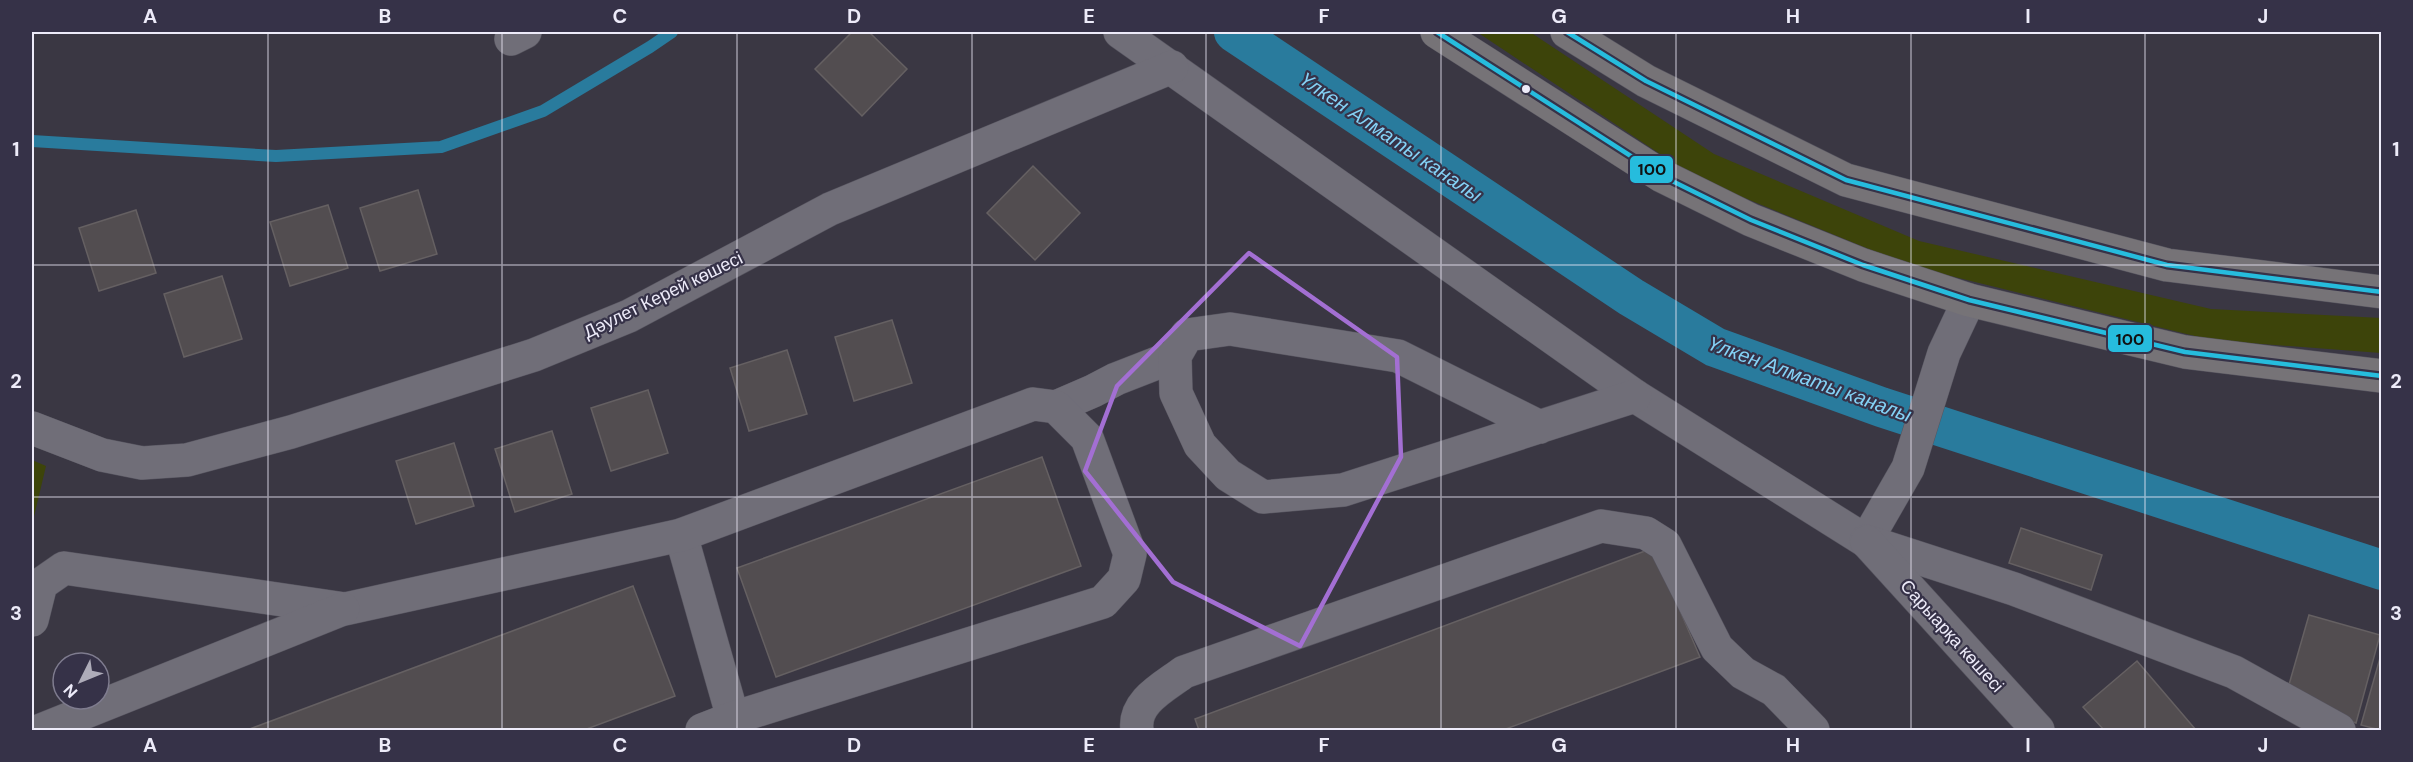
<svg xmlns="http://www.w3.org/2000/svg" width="2413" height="762" font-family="'DM Sans',sans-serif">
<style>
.green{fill:#3d440a}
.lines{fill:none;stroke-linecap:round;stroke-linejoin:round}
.stream{stroke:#297b9d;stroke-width:12}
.canal{stroke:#297b9d;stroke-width:40}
.building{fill:#524d50;stroke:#656062;stroke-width:1.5}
.minor-casing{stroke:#56545f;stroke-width:34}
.major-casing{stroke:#56545f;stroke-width:34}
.minor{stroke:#706e78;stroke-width:33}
.major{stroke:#767377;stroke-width:33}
.bus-1-casing{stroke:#363248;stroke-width:9}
.bus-1{stroke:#26bcdd;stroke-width:4.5}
.marked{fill:none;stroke:#a36fd3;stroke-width:4.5;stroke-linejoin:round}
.grid{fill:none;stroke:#edebf9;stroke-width:1.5;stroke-opacity:0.55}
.bus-dot{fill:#edebf9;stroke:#363248;stroke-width:2}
.labels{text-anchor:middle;stroke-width:4.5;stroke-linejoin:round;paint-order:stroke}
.street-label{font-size:18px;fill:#edebf9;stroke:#363248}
.water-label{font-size:20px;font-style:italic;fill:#84d2f6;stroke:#363248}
.line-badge{stroke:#363248;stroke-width:2}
.pale-badge-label{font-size:16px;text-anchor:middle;font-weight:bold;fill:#111}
.neatline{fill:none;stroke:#edebf9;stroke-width:2}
.grid-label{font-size:20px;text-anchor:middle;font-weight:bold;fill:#edebf9}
</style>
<rect width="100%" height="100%" fill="#3a3743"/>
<g class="green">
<polygon points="1477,32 1530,32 1714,154 1919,241 2211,309 2381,318 2381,353 2211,340 1910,266 1696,178"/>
<polygon points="32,460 46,466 32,525"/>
</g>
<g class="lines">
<polyline class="stream" points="32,141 276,156 441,147 543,111 650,47 672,32"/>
<polyline class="canal" points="1234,32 1631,297 1715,347 1881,407 2382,570"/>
</g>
<g class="building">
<polygon points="852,32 869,32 907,69 862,116 815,69"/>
<polygon points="1033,166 1080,213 1035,260 987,213"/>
<polygon points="418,190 437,254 380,271 360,208"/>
<polygon points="328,205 348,268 290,286 270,222"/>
<polygon points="136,210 156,273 99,291 79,228"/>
<polygon points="222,276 242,339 184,357 164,294"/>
<polygon points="892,320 912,383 854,401 835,337"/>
<polygon points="787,350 807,414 749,431 730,368"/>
<polygon points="648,390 668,453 611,471 591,408"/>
<polygon points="552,431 572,494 515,512 495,449"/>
<polygon points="454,443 474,506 416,524 396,461"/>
<polygon points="1042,457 1081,566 776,677 737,568"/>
<polygon points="2021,528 2102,555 2091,590 2009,563"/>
<polygon points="1653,548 1700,657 1503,730 1199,730 1195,719"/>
<polygon points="633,586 675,696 584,730 247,730"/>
<polygon points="2309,615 2380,635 2356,723 2284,702"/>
<polygon points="2382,651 2382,730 2380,730 2361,725"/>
<polygon points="2137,661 2196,730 2104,730 2083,707"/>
</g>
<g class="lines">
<g class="minor-casing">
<g id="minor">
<polyline points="1120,32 1635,396 1866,541 1908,468 1944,353 1969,300"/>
<polyline points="511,39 525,32"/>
<polyline points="1056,407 1093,391 1116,379 1175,356"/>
<polyline points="1540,427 1398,356 1230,329 1187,335 1175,356 1176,393 1200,445 1228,475 1263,497 1343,490 1635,396"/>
<polyline points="32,428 102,455 142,463 187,460 291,432 534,355 629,316 830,209 1172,67"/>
<polyline points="681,535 733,718"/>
<polyline points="1866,541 2014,589 2234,672 2339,730"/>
<polyline points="1867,542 2038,730"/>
<polyline points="32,620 41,584 64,568 345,609 681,535 1033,404 1056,407 1087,438 1130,554 1124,579 1103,602 733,718 702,730"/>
<polyline points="41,730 343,609"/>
<path d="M1137 730C1133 702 1164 687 1184 672L1601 526 1646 533 1665 545 1717 648 1743 673 1774 690 1813 730"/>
</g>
</g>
<g class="major-casing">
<g id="major">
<polyline points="1437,32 1662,176 1751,220 1863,265 1969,300 2185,352 2382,376"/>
<polyline points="1567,32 1646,81 1846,180 2167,265 2382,292"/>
</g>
</g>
<use href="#minor" class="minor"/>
<use href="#major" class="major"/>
<g class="bus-1-casing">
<g id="bus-1">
<polyline points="1437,32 1662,176 1751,220 1863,265 1969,300 2185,352 2382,376"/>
<polyline points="1567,32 1646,81 1846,180 2167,265 2382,292"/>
</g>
</g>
<use href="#bus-1" class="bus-1"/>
</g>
<path class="marked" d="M1249 253 1397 357 1401 457 1300 646 1173 582 1085 471 1117 386Z"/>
<path class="grid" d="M268 32V730M502 32V730M737 32V730M972 32V730M1206 32V730M1441 32V730M1676 32V730M1911 32V730M2145 32V730M32 265H2382M32 497H2382"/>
<circle class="bus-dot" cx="1526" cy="89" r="5"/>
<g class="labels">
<g class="street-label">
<text transform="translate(663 295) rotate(-26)" y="6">Дәулет Керей көшесі</text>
<text transform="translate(1952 636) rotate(48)" y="6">Сарыарқа көшесі</text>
</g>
<g class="water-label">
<text transform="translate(1391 137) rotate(34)" y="7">Үлкен Алматы каналы</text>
<text transform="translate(1810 379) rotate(20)" y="7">Үлкен Алматы каналы</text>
</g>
</g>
<g class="line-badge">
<rect x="1629" y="155" width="45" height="29" rx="6" fill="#26bcdd"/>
<rect x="2107" y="324" width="46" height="29" rx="6" fill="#26bcdd"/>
</g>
<g class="pale-badge-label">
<text x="1652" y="175">100</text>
<text x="2130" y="345">100</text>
</g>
<rect width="2413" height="762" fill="none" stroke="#363248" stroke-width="66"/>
<g transform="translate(81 681) rotate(227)"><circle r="28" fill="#363248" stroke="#7f7c8f" stroke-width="1.5"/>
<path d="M0-4.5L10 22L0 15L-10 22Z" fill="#aeacb9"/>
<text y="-9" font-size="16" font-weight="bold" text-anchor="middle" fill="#edebf9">N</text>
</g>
<rect x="33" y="33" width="2347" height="696" class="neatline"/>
<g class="grid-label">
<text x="150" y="23">A</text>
<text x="385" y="23">B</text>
<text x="620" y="23">C</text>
<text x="854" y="23">D</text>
<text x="1089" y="23">E</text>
<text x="1324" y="23">F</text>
<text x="1559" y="23">G</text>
<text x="1793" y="23">H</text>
<text x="2028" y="23">I</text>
<text x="2263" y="23">J</text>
<text x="16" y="156">1</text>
<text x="2396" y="156">1</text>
<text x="16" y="388">2</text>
<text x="2396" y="388">2</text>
<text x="16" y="620">3</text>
<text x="2396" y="620">3</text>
<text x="150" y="752">A</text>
<text x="385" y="752">B</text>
<text x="620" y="752">C</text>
<text x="854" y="752">D</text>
<text x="1089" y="752">E</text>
<text x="1324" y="752">F</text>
<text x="1559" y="752">G</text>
<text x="1793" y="752">H</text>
<text x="2028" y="752">I</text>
<text x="2263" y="752">J</text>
</g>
</svg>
